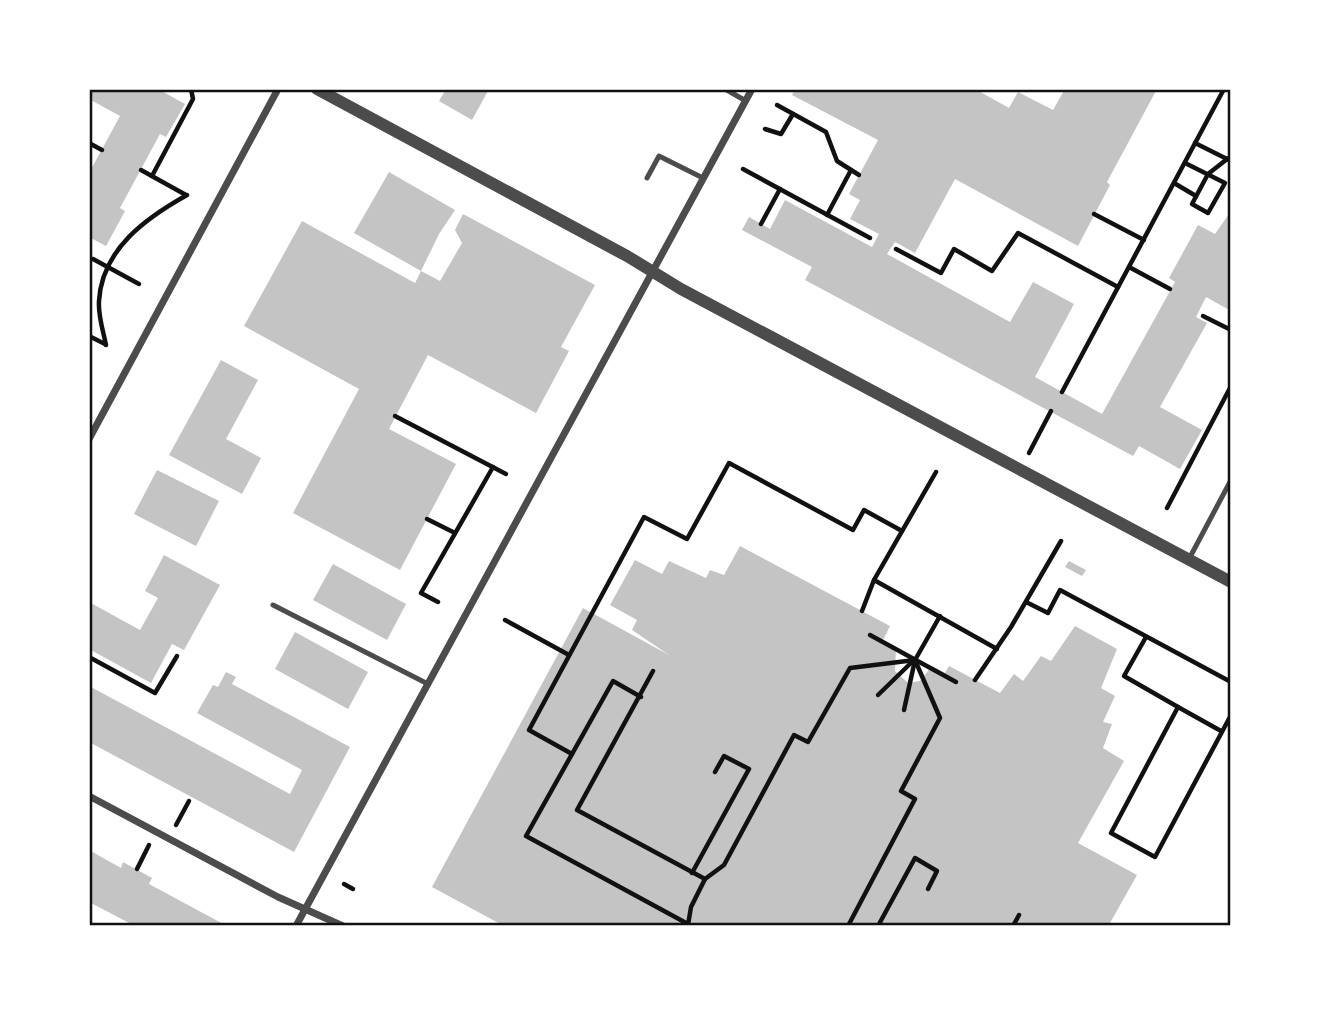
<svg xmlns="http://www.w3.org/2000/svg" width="1320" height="1015" font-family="'Golos Text',sans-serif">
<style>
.building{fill:#c4c4c4}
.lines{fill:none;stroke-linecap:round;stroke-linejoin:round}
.path{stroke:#111;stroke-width:4.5}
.service{stroke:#4c4c4c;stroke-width:5}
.minor{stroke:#4c4c4c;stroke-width:7}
.tertiary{stroke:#4c4c4c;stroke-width:12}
.neatline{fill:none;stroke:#111;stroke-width:2.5}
</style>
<rect width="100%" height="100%" fill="#fff"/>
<g class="building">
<polygon points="89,89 158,89 185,104 166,137 160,134 120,208 125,211 106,246 89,237 89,173 120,116 89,99"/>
<polygon points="441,89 489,89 472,120 439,101 445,91"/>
<polygon points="795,89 975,89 1009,108 1018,92 1053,110 1065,89 1157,89 1107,182 1110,185 1078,246 955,179 915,253 895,242 887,254 1010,322 1033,282 1074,304 1035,377 1102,414 1175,282 1169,278 1198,225 1215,234 1231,211 1231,311 1206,297 1196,317 1207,323 1160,407 1202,430 1180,469 1139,446 1133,456 805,280 812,267 742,230 749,217 770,229 785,200 872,247 879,234 850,219 860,200 849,194 878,140 792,95"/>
<polygon points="389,172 455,210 439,234 421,271 354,233"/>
<polygon points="463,214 595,285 561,347 569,351 536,413 428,355 389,429 456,464 400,570 293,513 359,389 244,326 302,221 415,283 421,271 440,281 462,243 455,230"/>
<polygon points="221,360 258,380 226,439 261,458 242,494 169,455"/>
<polygon points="157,470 219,501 196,546 134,514"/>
<polygon points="740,546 890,626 883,640 896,647 895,671 908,683 920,681 932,666 945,673 949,666 1000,693 1014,674 1023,681 1041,656 1051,661 1075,626 1117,649 1101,688 1115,696 1103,722 1112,724 1103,748 1124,761 1078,843 1137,875 1110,923 1115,926 504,926 432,887 583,608 669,655 632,630 637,620 610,605 635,560 662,574 669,561 706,578 710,570 724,575"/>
<polygon points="164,555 220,585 184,650 172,644 151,683 89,649 89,602 140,630 158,598 145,591"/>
<polygon points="1069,561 1086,570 1082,576 1065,567"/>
<polygon points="333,564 406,604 387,640 313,600"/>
<polygon points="295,632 368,672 348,709 275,669"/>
<polygon points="226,672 236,677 232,684 350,747 294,852 89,742 89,686 290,794 302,770 197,713 213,685 218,687"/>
<polygon points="89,850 121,868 123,862 152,878 149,884 227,926 135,926 89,902"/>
</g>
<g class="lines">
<g class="path">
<polyline points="777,105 826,132 837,161 859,175"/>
<polyline points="765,129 781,134 793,114"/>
<polyline points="89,143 102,150"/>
<polyline points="1195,143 1231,161"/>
<polyline points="1185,163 1225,183 1208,213 1192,204 1208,174 1231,156"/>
<polyline points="743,169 870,238"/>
<polyline points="141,170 186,195"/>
<polyline points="152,176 193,99 191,89"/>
<polyline points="1174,183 1196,196"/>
<polyline points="1094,214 1144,240"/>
<polyline points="827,215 851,170"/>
<polyline points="761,224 780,189"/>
<polyline points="896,249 941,273 954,249 992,271 1018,233 1118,287"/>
<polyline points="93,259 139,284"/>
<polyline points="1129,267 1170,289"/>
<polyline points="1203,316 1231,330"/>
<polyline points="89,336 105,344"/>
<path d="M106 345C103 330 98 316 99 301 102 249 146 218 187 195"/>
<polyline points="1062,392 1224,89"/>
<polyline points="395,416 506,474"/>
<polyline points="1029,453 1051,411"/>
<polyline points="1167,508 1231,386"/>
<polyline points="427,519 455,533"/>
<polyline points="874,580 997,649"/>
<polyline points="438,602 421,593 493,467"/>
<polyline points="1026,602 1048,613 1060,590 1231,682"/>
<polyline points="862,611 874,580 936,472"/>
<polyline points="505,620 569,655"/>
<polyline points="870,635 956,682"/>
<polyline points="1146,637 1124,676 1178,707"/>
<polyline points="89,657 155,693 177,656"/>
<polyline points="653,671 577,810 705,879 724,865 794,735 808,742 850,668 915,660"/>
<polyline points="975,680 1011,627 1061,541"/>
<polyline points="878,695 914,660"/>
<polyline points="641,697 613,681 526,836 688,924"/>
<polyline points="904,710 915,660 940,616"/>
<polyline points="1221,731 1178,707 1111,833 1155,857 1231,715"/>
<polyline points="572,754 529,730 644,517 687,539 729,463 853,530 864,510 902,531"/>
<polyline points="176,825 189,801"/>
<polyline points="137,869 149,845"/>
<polyline points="692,873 749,769 724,756 715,772"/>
<polyline points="344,884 353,889"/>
<polyline points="688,925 691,907 705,879"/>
<polyline points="848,926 915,799 901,791 940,718 915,660"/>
<polyline points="878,926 915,858 937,871 928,889"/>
<polyline points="1013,926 1019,915"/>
<polyline points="1064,926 1067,926"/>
</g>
<g class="service">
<polyline points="725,89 746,101"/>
<polyline points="647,178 659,156 703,178"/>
<polyline points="1189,559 1231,480"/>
<polyline points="273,605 428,684"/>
</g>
<g class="minor">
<polyline points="89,439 278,89"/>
<polyline points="89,796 278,897 343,926"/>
<polyline points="296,926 752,89"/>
</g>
<polyline class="tertiary" points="317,89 627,256 681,289 1231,582"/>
</g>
<rect width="1320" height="1015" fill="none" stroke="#ffffff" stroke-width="182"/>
<rect x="91" y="91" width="1138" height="833" class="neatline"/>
</svg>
